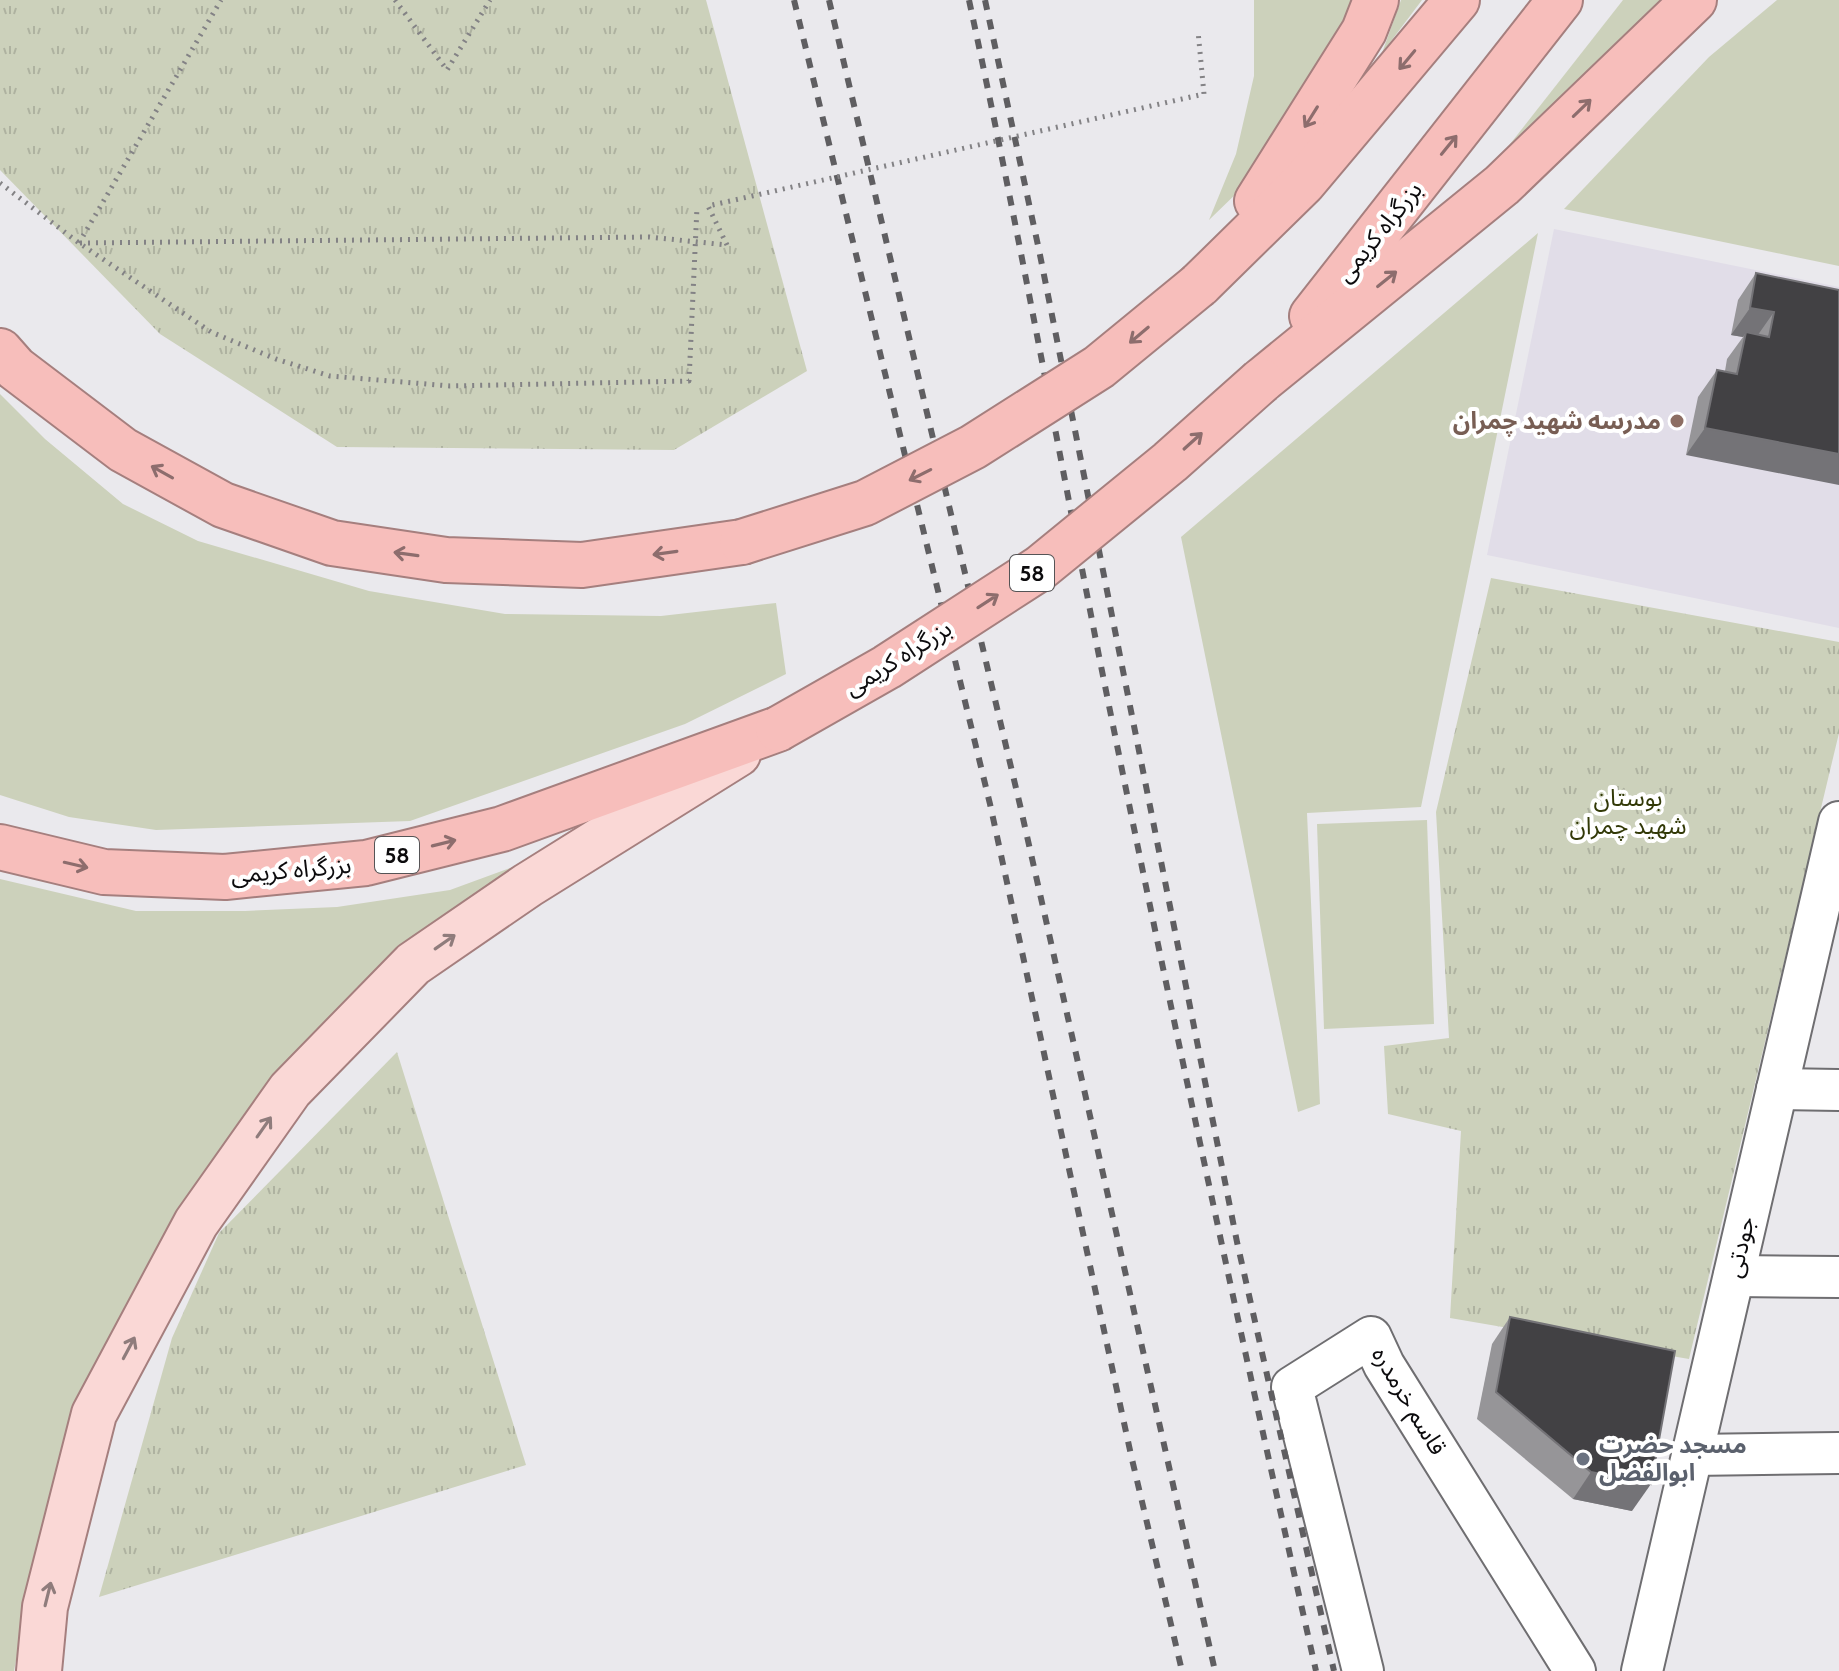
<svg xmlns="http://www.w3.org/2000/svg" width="1839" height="1671" font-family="Cabin,'Noto Sans Arabic',sans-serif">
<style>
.built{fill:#e1dde8}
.grass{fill:#ccd1bb}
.park{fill:url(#park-tufts)}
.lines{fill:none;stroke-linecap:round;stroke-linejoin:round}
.minor-casing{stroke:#6f6e71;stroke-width:44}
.major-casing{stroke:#a57f7e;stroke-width:48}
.highway-casing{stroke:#a57f7e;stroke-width:48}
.path{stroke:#838285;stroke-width:5;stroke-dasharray:2 6;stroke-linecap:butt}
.minor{stroke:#fff;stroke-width:40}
.major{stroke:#fad8d6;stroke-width:44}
.highway{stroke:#f7bebb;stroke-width:44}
.rail{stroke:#5f5e61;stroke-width:6;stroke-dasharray:10 10;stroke-linecap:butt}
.highway-bridge-casing{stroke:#a57f7e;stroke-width:48;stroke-linecap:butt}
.path-bridge{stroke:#838285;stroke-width:5;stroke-dasharray:2 6;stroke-linecap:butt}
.highway-bridge{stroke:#f7bebb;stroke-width:44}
.wall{fill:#969598}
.shaded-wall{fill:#747377}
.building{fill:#424144;stroke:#747377;stroke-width:2}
.oneway{stroke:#8d6d6d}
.oneway2{stroke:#8f7c7c}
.education-dot{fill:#8d6e63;stroke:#fff;stroke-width:3}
.worship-dot{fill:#6b7280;stroke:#fff;stroke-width:3}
.labels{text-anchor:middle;stroke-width:8;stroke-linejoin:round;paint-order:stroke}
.shield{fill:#fff;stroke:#555456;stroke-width:2}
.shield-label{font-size:22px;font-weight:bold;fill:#0c0b0d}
.street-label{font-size:24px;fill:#0c0b0d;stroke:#fff}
.education-label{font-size:24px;font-weight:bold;fill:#785e54;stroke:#fff;text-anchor:end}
.park-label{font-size:24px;fill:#323907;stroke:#fff}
.worship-label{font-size:24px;font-weight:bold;fill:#5b616d;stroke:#fff;text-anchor:start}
</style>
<defs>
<pattern id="park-tufts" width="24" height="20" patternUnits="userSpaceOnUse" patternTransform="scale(2)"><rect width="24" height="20" fill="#ccd1bb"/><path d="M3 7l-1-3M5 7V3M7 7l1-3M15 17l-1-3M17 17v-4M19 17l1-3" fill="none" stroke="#aeb2a0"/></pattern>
</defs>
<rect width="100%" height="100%" fill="#eae9ed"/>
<polygon class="built" points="1554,229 1839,287 1839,628 1487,555"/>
<g class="grass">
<polygon points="1254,0 1358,0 1243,187 1209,220 1236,154 1254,76"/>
<polygon points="1401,0 1422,0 1382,53"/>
<polygon points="1623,0 1669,0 1556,110 1503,153"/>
<polygon points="1777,0 1839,0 1839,266 1564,209 1709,57"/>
<polygon points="1538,233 1421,807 1307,813 1320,1104 1298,1112 1181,537"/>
<polygon points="0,394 45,439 123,504 198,541 369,591 505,614 661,616 776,603 786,674 685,724 410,821 156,830 69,817 0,795"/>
<polygon points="1427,820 1434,1024 1324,1029 1317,824"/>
<polygon points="524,863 276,1079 226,1141 157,1263 29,1591 14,1671 0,1671 0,879 136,911 245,911 337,907 450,890"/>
</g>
<g class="park">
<polygon points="0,0 706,0 807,371 674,450 337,447 160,334 0,170"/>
<polygon points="1491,578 1839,642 1839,733 1689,1359 1450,1318 1461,1131 1388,1114 1384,1046 1449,1038 1436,812"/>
<polygon points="397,1052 526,1465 99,1597 172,1338 219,1233"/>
</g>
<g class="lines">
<g class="minor-casing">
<g id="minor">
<polyline points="1777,1089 1839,1090"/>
<polyline points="1734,1276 1839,1277"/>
<polyline points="1692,1455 1839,1453"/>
<polyline points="1363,1671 1292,1387 1371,1337 1384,1365 1575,1671"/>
<polyline points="1642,1671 1839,822"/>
</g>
</g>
<g class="major-casing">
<polyline id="major" points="39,1671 45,1607 94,1414 196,1223 290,1090 413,964 528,885 738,754"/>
</g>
<g class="highway-casing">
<g id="highway">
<polyline points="1257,201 1364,31 1376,0"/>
<polyline points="1199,285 1303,183 1457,0"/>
<polyline points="1312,316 1560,0"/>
<polyline points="0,351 15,368 123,450 223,505 332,543 446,560 582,565 742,542"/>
<polyline points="1261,381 1502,185 1694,0"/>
<polyline points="0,847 104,872 225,877 366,863 502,829 778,729"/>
</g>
</g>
<g class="path">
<polyline points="395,0 447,70 490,0"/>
<polyline points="0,183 79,243 211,332 276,359 330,376 450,386 689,381 697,207"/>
<polyline points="79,243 221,0"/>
<polyline points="80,243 649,237 727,245"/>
</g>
<use href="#minor" class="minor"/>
<use href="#major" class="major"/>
<use href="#highway" class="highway"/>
<g class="rail">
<polyline points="794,0 990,804 1131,1455 1182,1671"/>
<polyline points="829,0 1020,805 1215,1671"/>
<path d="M969 0C1016 218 1056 437 1099 656 1167 995 1240 1333 1316 1671"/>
<polyline points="985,0 1039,250 1237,1242 1334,1671"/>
</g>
<g class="highway-bridge-casing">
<g id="highway-bridge">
<polyline points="742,542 865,503 973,447 1099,367 1199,285"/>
<polyline points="778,729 887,667 1040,568 1170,462 1261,381"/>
</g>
</g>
<polyline class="path-bridge" points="727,245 708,206 1204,94 1198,31"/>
<use href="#highway-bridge" class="highway-bridge"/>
</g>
<g class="wall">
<polygon points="1756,273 1839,290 1686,455 1698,397 1717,370 1725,371 1727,359 1743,337 1731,335 1738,300"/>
<polygon points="1510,1317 1632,1511 1573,1499 1477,1419 1492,1344"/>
</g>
<g class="shaded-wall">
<polygon points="1750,308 1774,312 1755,339 1746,332 1743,337 1731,335"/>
<polygon points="1705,428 1839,454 1839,485 1686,455"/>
<polygon points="1591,1472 1651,1484 1632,1511 1573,1499"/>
</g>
<g class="building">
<polygon points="1756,273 1839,290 1839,454 1705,428 1717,370 1737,374 1746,332 1769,337 1774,312 1750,308"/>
<polygon points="1510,1317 1675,1351 1651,1484 1591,1472 1496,1392"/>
</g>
<defs><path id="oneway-shaft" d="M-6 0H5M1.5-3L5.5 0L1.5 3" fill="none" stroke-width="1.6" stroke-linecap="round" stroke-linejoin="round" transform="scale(2)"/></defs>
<g class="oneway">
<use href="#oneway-shaft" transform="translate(1407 60) rotate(130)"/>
<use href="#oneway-shaft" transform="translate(1582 108) rotate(-44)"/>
<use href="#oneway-shaft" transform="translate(1311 117) rotate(122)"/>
<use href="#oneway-shaft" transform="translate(1449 145) rotate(-51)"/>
<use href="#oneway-shaft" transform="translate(1387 279) rotate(-39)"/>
<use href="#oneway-shaft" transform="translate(1139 335) rotate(140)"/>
<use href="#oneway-shaft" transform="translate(1193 441) rotate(-42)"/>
<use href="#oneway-shaft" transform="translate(162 472) rotate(-151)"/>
<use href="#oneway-shaft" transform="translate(920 475) rotate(153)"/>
<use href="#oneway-shaft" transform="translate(665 553) rotate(172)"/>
<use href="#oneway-shaft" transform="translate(406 554) rotate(-172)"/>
<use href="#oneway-shaft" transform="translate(988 601) rotate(-33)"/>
<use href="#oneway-shaft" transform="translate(444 843) rotate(-14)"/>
<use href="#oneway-shaft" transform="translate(76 865) rotate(13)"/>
</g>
<g class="oneway2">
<use href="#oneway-shaft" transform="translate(445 942) rotate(-35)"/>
<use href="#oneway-shaft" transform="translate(264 1127) rotate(-55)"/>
<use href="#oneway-shaft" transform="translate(129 1348) rotate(-62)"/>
<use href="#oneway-shaft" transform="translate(48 1594) rotate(-76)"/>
</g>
<circle class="education-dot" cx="1677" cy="421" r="8"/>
<circle class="worship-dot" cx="1583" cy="1459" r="8"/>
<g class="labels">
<g class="shield">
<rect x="1010" y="555" width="44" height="36" rx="6"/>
<rect x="375" y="837" width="44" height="36" rx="6"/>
</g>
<g class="shield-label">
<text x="1032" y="581">58</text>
<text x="397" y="863">58</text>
</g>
<g class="street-label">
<text transform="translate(1379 232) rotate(-51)" y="8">بزرگراه کریمی</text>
<text transform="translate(898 658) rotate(-32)" y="8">بزرگراه کریمی</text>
<text transform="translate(291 870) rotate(-5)" y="8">بزرگراه کریمی</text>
<text transform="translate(1740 1247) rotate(-77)" y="8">جودتی</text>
<text transform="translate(1409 1401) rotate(59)" y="8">قاسم خرمدره</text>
</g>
<g class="education-label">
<text x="1661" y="429">مدرسه شهید چمران</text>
</g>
<g class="park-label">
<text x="1628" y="806">بوستان<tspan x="1628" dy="28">شهید چمران</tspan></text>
</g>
<g class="worship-label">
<text x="1599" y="1453">مسجد حضرت<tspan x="1599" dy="28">ابوالفضل</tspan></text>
</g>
</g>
</svg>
